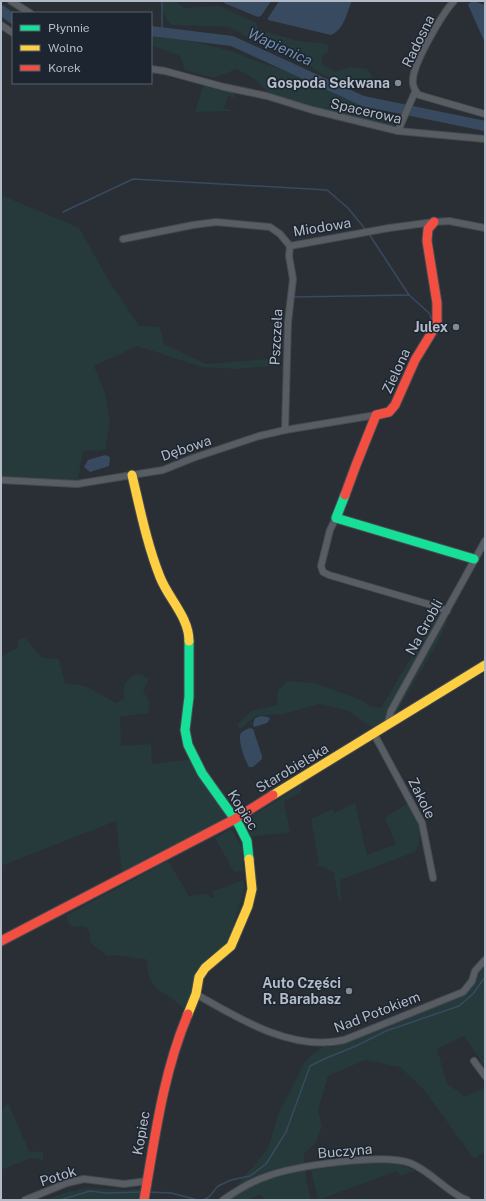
<svg xmlns="http://www.w3.org/2000/svg" width="486" height="1201" font-family="'Public Sans',sans-serif">
<style>
.green{fill:#26393b}
.water{fill:#384a60}
.lines{fill:none;stroke-linecap:round;stroke-linejoin:round}
.stream{stroke:#384a60;stroke-width:1.5}
.river{stroke:#384a60;stroke-width:10}
.street-casing{stroke:#474b50;stroke-width:8}
.fast-casing{stroke:#474b50;stroke-width:11}
.slow-casing{stroke:#474b50;stroke-width:11}
.jam-casing{stroke:#474b50;stroke-width:11}
.street{stroke:#585d63;stroke-width:6}
.fast{stroke:#16e098;stroke-width:9}
.slow{stroke:#ffcf43;stroke-width:9}
.jam{stroke:#f24e42;stroke-width:9}
.poi-dot{fill:#828a94;stroke:#1c2530;stroke-width:1.5}
.labels{text-anchor:middle;stroke-width:3;stroke-linejoin:round;paint-order:stroke}
.street-label{font-size:14px;fill:#b2bbc7;stroke:#1c2530}
.poi-label{font-size:14px;font-weight:bold;fill:#b2bbc7;stroke:#1c2530;text-anchor:end}
.water-label{font-size:15px;font-style:italic;fill:#738daa;stroke:#1c2530}
</style>
<rect width="100%" height="100%" fill="#292f35"/>
<g class="green">
<polygon points="159,1 175,1 184,8 220,6 256,23 259,30 298,41 327,44 329,51 322,57 322,64 335,72 350,67 367,69 373,78 346,83 321,74 300,59 275,52 229,27 171,25 165,17"/>
<polygon points="151,34 195,42 232,51 255,61 293,73 355,102 400,116 397,124 388,127 312,108 272,95 253,78 237,69 213,78 185,70 180,56 151,45"/>
<polygon points="204,84 236,92 234,98 228,96 224,108 232,111 195,112"/>
<polygon points="1,195 79,228 110,283 139,326 160,327 164,344 206,364 280,358 280,365 237,369 202,367 137,346 94,366 105,393 110,423 105,450 83,451 77,484 1,480"/>
<polygon points="439,611 448,621 436,645 395,715 373,728 349,711 319,704 283,714 256,716 240,729 237,725 251,711 277,705 278,690 288,681 315,683 361,700 369,706 381,708"/>
<polygon points="25,638 42,658 59,659 65,683 85,686 116,703 124,699 124,685 133,675 140,674 149,679 143,691 150,703 148,713 120,717 121,746 151,744 152,764 195,759 228,815 228,818 122,874 116,821 1,866 1,657 17,648 18,639"/>
<polygon points="302,785 301,793 284,801 290,832 251,837 247,824 247,819"/>
<path d="M355 803 367 855 396 844 385 818 408 803C417 820 426 834 415 852L340 880 341 902 338 898 334 873 323 867 314 865 319 864 311 819 333 809 334 813Z"/>
<polygon points="231,829 242,847 243,871 234,872 215,838"/>
<path d="M168 861 189 896 208 894 210 898 214 897 212 892 243 880 245 887 233 926 235 932 226 946 222 947 201 965 192 995 185 1009C180 1006 177 1002 172 999 163 991 155 992 150 978 147 972 148 965 146 959 133 959 121 953 107 956L90 942 89 931 86 927 72 926 68 923 67 915Z"/>
<polygon points="485,964 485,1067 464,1036 437,1049 447,1083 465,1097 485,1087 485,1151 474,1159 425,1091 400,1067 365,1060 328,1076 318,1110 322,1127 315,1144 304,1154 306,1177 311,1200 264,1200 261,1194 247,1200 228,1200 238,1184 268,1149 278,1115 306,1060 324,1046 333,1047 345,1043 408,1016 445,1003 464,995 475,983"/>
<polygon points="8,1103 29,1151 43,1152 43,1160 31,1158 1,1170 1,1111"/>
<path d="M353 1164C372 1164 398 1160 415 1171L400 1176 397 1171 318 1200 311 1170Z"/>
<polygon points="88,1188 127,1190 143,1188 142,1200 45,1200 67,1192"/>
</g>
<g class="water">
<polygon points="225,1 271,1 261,16 258,17 224,3"/>
<path d="M279 1H352C346 13 345 29 331 35L268 20V18Z"/>
<polygon points="473,1 485,5 485,43 469,7 468,4"/>
<polygon points="105,455 110,457 109,466 90,472 84,467 88,460"/>
<polygon points="261,716 268,717 270,719 267,723 254,727 253,724 255,718"/>
<path d="M250 728 253 729 262 756V759L253 767H249C245 761 237 739 241 733 243 731 247 729 250 728Z"/>
</g>
<g class="lines">
<g class="stream">
<polyline points="162,1 162,32"/>
<polyline points="63,212 133,179 327,190 348,208 366,230"/>
<polyline points="369,234 409,295 429,313 433,322"/>
<polyline points="293,297 409,295"/>
<polyline points="148,1192 171,1193 198,1200"/>
<polyline points="60,1200 90,1191 106,1193 143,1192"/>
<polyline points="203,1200 209,1197 218,1186 231,1180 250,1176 266,1164 286,1132 310,1066 324,1059 356,1046 386,1031 459,1006 473,994 485,977"/>
</g>
<g class="river">
<polyline points="1,10 13,19"/>
<polyline points="151,31 232,41 363,101 485,126"/>
</g>
<g class="street-casing">
<g id="street">
<polyline points="11,1 30,13"/>
<path d="M454 1C442 14 414 62 413 79 412 84 415 92 419 95L485 114"/>
<polyline points="1,25 13,33"/>
<polyline points="151,69 165,71 224,87 267,96 312,110 398,131 485,139"/>
<polyline points="398,131 415,92"/>
<polyline points="123,239 193,225 216,222 270,227 280,234 290,246 389,228 434,222 449,221 485,228"/>
<polyline points="285,430 288,322 293,279 289,256 290,246"/>
<polyline points="1,480 77,484 132,475 163,470 193,458 259,436 285,430 376,415"/>
<polyline points="336,518 330,530 321,566 323,572 329,575 438,607 447,611"/>
<polyline points="387,726 391,711 485,541"/>
<polyline points="374,734 422,823 433,878"/>
<path d="M196 994C239 1019 293 1052 344 1040L463 992 472 981 475 971 485 960"/>
<polyline points="474,1061 485,1076"/>
<polyline points="25,1200 67,1183 84,1179 124,1184 147,1181"/>
<path d="M223 1200C236 1191 250 1182 265 1177 293 1166 383 1153 410 1163 431 1171 446 1192 467 1200"/>
</g>
</g>
<g class="fast-casing">
<g id="fast">
<polyline points="345,495 336,518 474,559"/>
<polyline points="189,641 189,697 185,730 188,745 202,773 239,825 247,841 249,859"/>
</g>
</g>
<g class="slow-casing">
<g id="slow">
<path d="M132 475C140 509 147 544 160 577 168 598 189 617 189 641"/>
<polyline points="273,795 485,665"/>
<polyline points="188,1014 196,994 199,977 205,968 231,946 248,906 252,889 249,859"/>
</g>
</g>
<g class="jam-casing">
<g id="jam">
<polyline points="345,495 356,465 376,415 389,412 395,405 415,360 437,324 437,303 427,241 428,229 434,222"/>
<polyline points="1,941 235,819 273,795"/>
<path d="M144 1200C155 1137 163 1073 188 1014"/>
</g>
</g>
<use href="#street" class="street"/>
<use href="#fast" class="fast"/>
<use href="#slow" class="slow"/>
<use href="#jam" class="jam"/>
</g>
<g class="poi-dot">
<circle cx="398" cy="83" r="4"/>
<circle cx="456" cy="327" r="4"/>
<circle cx="349" cy="991" r="4"/>
</g>
<g class="labels">
<g class="street-label">
<text transform="translate(418 41) rotate(-64)" y="5">Radosna</text>
<text transform="translate(366 111) rotate(13)" y="5">Spacerowa</text>
<text transform="translate(322 227) rotate(-9)" y="5">Miodowa</text>
<text transform="translate(276 337) rotate(-87)" y="5">Pszczela</text>
<text transform="translate(396 371) rotate(-65)" y="5">Zielona</text>
<text transform="translate(186 448) rotate(-19)" y="5">Dębowa</text>
<text transform="translate(424 627) rotate(-61)" y="5">Na Grobli</text>
<text transform="translate(292 768) rotate(-31)" y="5">Starobielska</text>
<text transform="translate(422 798) rotate(64)" y="5">Zakole</text>
<text transform="translate(243 810) rotate(58)" y="5">Kopiec</text>
<text transform="translate(377 1012) rotate(-21)" y="5">Nad Potokiem</text>
<text transform="translate(141 1133) rotate(-80)" y="5">Kopiec</text>
<text transform="translate(345 1151) rotate(-5)" y="5">Buczyna</text>
<text transform="translate(58 1176) rotate(-18)" y="5">Potok</text>
</g>
<g class="poi-label">
<text x="390" y="88">Gospoda Sekwana</text>
<text x="448" y="332">Julex</text>
<text x="341" y="988">Auto Części<tspan x="341" dy="16">R. Barabasz</tspan></text>
</g>
<g class="water-label">
<text transform="translate(280 47) rotate(25)" y="5">Wapienica</text>
</g>
</g>
<rect width="486" height="1201" fill="none" stroke="#b2bbc7" stroke-width="4"/>
<rect x="12" y="12" width="140" height="72" fill="#1c2530" stroke="#58616c"/>
<rect x="20" y="25" width="20" height="6" fill="#16e098" stroke="#58616c"/>
<text x="48" y="32" font-size="12" fill="#b2bbc7">Płynnie</text>
<rect x="20" y="45" width="20" height="6" fill="#ffcf43" stroke="#58616c"/>
<text x="48" y="52" font-size="12" fill="#b2bbc7">Wolno</text>
<rect x="20" y="65" width="20" height="6" fill="#f24e42" stroke="#58616c"/>
<text x="48" y="72" font-size="12" fill="#b2bbc7">Korek</text>
</svg>
